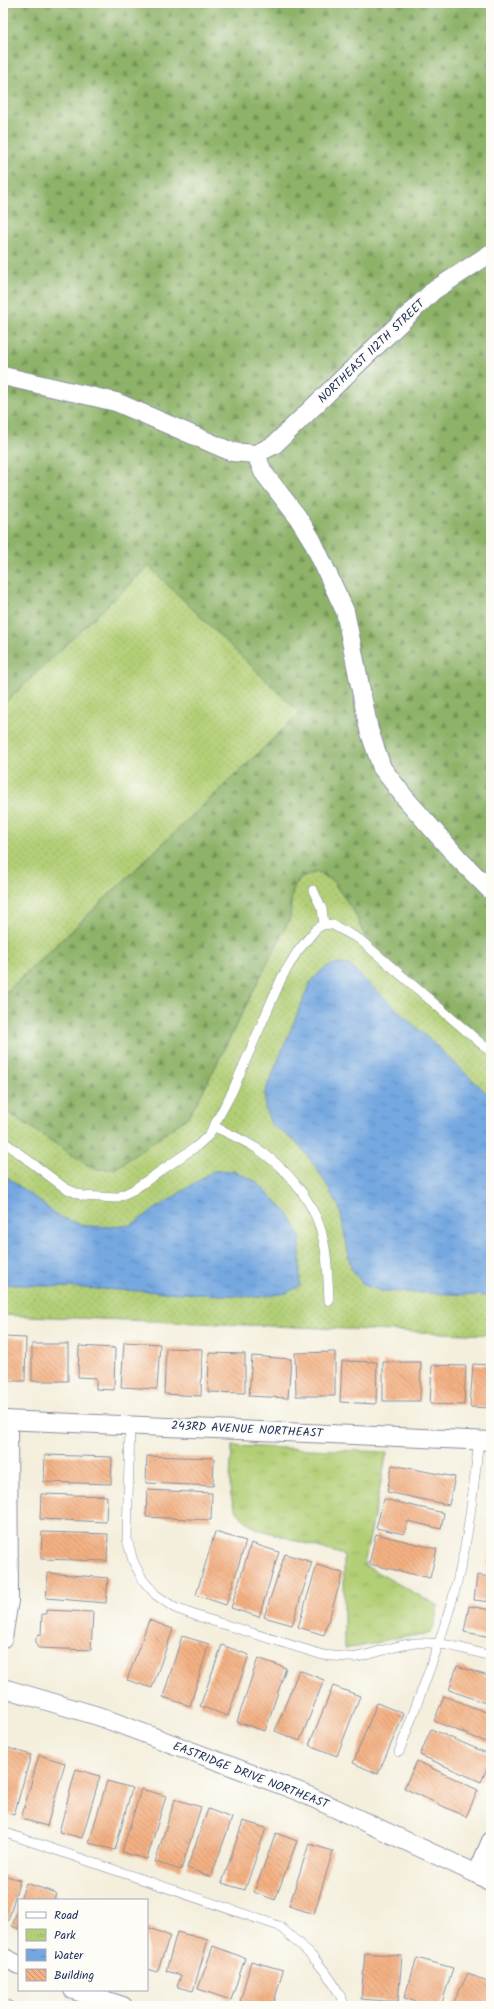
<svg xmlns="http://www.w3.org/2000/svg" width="494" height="2009" font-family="Kalam,sans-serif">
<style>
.grass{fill:url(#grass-dots);stroke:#667f6a}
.forest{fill:url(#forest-firs);stroke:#547062}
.park{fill:url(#park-tufts);stroke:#667f6a}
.water{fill:url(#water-ripples);stroke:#486b9f}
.building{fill:url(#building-back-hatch)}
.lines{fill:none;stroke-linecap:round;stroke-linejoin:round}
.lane-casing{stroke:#888f9e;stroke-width:10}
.street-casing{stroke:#888f9e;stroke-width:20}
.lane{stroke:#fff;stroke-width:9}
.street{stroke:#fff;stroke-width:18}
.labels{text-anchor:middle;stroke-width:4;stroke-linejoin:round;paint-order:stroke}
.street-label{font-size:12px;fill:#1b2f5e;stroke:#fdfcf7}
</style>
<defs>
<pattern id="grass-dots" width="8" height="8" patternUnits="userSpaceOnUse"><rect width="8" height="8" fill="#b2cf76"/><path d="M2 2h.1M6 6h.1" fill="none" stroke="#98b268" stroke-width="1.8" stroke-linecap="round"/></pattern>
<pattern id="forest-firs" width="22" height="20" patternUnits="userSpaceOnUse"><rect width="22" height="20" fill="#8db267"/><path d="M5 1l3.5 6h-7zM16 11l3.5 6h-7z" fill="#729158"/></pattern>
<pattern id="park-tufts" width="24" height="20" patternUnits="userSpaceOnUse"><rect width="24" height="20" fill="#b2cf76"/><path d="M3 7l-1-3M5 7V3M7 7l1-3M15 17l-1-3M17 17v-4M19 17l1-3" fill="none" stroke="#98b268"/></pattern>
<pattern id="water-ripples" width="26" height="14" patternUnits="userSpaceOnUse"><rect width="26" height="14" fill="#74a7e0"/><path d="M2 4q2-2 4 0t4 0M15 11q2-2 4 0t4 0" fill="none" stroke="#5e88b9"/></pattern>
<pattern id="building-back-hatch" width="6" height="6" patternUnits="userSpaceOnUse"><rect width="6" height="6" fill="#f4b183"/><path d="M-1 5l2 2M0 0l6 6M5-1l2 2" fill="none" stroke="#c5906e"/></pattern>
</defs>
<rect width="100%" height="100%" fill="#fdfcf7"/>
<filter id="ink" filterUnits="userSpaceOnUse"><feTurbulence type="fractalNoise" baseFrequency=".025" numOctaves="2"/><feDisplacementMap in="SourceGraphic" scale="8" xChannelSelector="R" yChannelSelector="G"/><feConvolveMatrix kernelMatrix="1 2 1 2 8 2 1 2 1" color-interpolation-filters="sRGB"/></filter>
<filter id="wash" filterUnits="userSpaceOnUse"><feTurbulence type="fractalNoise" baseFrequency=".012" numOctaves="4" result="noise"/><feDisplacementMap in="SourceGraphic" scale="16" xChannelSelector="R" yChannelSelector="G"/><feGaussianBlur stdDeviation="0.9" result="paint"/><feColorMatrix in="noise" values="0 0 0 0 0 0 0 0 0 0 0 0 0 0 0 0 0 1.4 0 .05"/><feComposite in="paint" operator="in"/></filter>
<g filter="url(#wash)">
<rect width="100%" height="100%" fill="#f4efdd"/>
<g class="grass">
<polygon points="227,491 301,713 3,995 3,705"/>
<polygon points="316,872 332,880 355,913 369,947 491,1052 491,1335 3,1315 3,1109 94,1169 115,1169 188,1117 202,1093 290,918 292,893 298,880"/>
</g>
<polygon class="forest" points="3,3 491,3 491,1052 369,947 355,913 332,880 316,872 298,880 292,893 290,918 202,1093 188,1117 115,1169 94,1169 3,1109 3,996 300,713 148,566 3,705"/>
<path class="park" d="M232 1446 387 1452 364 1565 438 1606C436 1613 436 1627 430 1632 424 1638 413 1635 406 1636 385 1639 365 1648 344 1648V1555L258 1529C221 1509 231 1482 232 1446Z"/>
<g class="water">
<polygon points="334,964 349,965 491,1097 491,1296 382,1291 364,1285 351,1268 340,1209 321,1175 300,1145 271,1124 265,1108 265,1092 310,983 322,970"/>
<polygon points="213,1171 234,1171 257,1182 290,1216 300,1236 300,1286 286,1293 260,1297 3,1284 3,1174 60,1217 86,1226 110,1227 131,1225"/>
</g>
<g id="blocks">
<g class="building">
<polygon points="3,1337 26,1338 25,1381 3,1381"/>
<polygon points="124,1342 160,1344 157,1389 121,1387"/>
<rect x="32" y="1344" width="36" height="37"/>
<polygon points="79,1346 115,1348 114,1390 96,1389 96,1378 78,1377"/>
<polygon points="166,1348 202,1349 201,1396 164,1394"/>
<polygon points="335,1352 335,1396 296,1396 295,1353"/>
<polygon points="209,1353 245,1354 245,1393 208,1392"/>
<polygon points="252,1356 291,1359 288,1398 249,1396"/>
<polygon points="342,1361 377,1362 376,1404 340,1402"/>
<polygon points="383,1362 421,1362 420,1401 383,1401"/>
<polygon points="473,1364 491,1365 491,1408 470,1407"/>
<polygon points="432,1365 466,1366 464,1405 430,1404"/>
<polygon points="45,1455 112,1457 111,1484 44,1482"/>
<polygon points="147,1456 214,1458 213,1486 146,1483"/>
<polygon points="392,1465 455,1477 449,1505 387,1492"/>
<polygon points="147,1490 212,1493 211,1520 146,1517"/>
<polygon points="41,1494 107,1496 106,1522 40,1519"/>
<polygon points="384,1499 444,1513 441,1529 408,1521 404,1534 376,1528"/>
<polygon points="42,1532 108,1534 107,1561 41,1559"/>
<polygon points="215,1532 246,1541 226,1605 196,1595"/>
<polygon points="376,1534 437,1549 430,1578 369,1564"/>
<polygon points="251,1543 279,1552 259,1617 231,1608"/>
<polygon points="490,1549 491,1549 491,1567 487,1566"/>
<polygon points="285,1554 312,1562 292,1625 264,1617"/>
<polygon points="317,1565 343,1573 324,1635 298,1627"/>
<polygon points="48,1573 108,1578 106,1603 46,1598"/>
<polygon points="477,1575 491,1577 491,1602 474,1600"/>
<polygon points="469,1606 491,1610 491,1637 464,1632"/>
<polygon points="46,1610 93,1612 91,1650 38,1648 36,1644 36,1638 39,1634 41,1635 42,1614 46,1614"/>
<polygon points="149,1620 173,1629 152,1688 127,1680"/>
<polygon points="182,1636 209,1644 190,1706 163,1697"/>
<polygon points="222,1645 249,1655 228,1716 200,1706"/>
<polygon points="258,1658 286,1668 265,1731 237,1722"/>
<polygon points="457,1666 491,1677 491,1705 449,1690"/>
<polygon points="299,1670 324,1680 300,1741 275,1731"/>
<polygon points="333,1686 360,1696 337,1756 309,1745"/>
<polygon points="444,1696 491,1714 491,1744 434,1721"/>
<polygon points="377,1703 404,1714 378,1774 353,1763"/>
<polygon points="431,1729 491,1755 491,1759 481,1782 420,1755"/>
<polygon points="5,1747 31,1755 14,1815 3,1812 3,1755"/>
<polygon points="39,1755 65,1763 47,1826 21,1819"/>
<polygon points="417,1761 478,1790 466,1817 404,1788"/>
<polygon points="76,1769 100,1776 82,1838 59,1832"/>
<polygon points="107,1781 132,1788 115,1850 89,1843"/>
<polygon points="141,1789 166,1796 147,1859 122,1852"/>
<polygon points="175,1799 201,1807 181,1870 155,1862"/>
<polygon points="208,1809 232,1818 211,1877 187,1868"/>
<polygon points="243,1821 266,1828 245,1890 222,1883"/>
<polygon points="276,1833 297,1841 275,1900 254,1892"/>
<polygon points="309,1844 333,1851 314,1914 289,1906"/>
<polygon points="3,1875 20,1880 8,1921 3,1920"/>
<polygon points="26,1883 56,1893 54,1900 20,1900"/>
<polygon points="19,1906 19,1929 12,1926"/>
<polygon points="147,1927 170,1936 157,1972 147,1969"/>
<polygon points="177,1932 208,1940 193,1991 177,1987 181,1975 166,1971"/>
<polygon points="213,1946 245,1958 231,2000 198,1989"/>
<polygon points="365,1953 402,1956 398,2002 361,1999"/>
<polygon points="417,1958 453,1968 441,2006 429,2006 404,1998"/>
<polygon points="251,1961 283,1970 273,2006 254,2006 240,2002"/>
<polygon points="468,1973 491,1984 491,2006 452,2006"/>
<polygon points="3,1997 15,2004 14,2006 3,2006"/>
</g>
</g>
</g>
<g filter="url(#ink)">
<use href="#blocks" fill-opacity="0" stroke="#888f9e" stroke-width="1"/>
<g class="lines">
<g class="lane-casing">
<g id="lane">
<polyline points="313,890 322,909 324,924"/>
<path d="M213 1126C229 1134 247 1141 262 1152 291 1173 318 1207 324 1243 328 1262 328 1282 329 1301"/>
<polyline points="3,1141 65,1188 83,1196 116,1198 133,1190 197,1146 209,1135 232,1092 282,977 297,952 316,929 324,924 333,925 359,939 491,1052"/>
<path d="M130 1424 127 1539 133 1561 143 1580 156 1595 175 1608 197 1616 323 1655C334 1656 346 1658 357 1657 377 1653 396 1645 416 1643 442 1641 467 1650 491 1656"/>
<path d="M399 1752C422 1689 448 1626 462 1561 471 1521 474 1480 479 1440"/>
<path d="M3 1832 279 1926C306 1949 331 1972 345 2006"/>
</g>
</g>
<g class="street-casing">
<g id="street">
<polyline points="3,376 116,402 232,452 256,454 263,472 297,516 312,540 345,611 369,730 382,768 406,799 458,858 491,891"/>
<polyline points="256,454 274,445 433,291 491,253"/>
<polyline points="3,1420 491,1441"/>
<polyline points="3,1638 9,1600 8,1420"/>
<polyline points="3,1688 98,1716 300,1792 477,1874 491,1882"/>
<polyline points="477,1874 491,1841"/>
<polyline points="3,1957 19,1965"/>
<polyline points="73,1990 123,2006"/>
</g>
</g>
<use href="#lane" class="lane"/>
<use href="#street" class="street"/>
</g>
</g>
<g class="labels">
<g class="street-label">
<text transform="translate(371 351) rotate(-44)" y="4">NORTHEAST 112TH STREET</text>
<text transform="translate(247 1429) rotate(3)" y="4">243RD AVENUE NORTHEAST</text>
<text transform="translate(251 1775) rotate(21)" y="4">EASTRIDGE DRIVE NORTHEAST</text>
</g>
</g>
<rect width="494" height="2009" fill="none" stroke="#fdfcf7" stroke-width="16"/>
<rect x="18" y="1899" width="130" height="92" fill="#fdfcf7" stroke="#a3aaba"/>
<rect x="26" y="1912" width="20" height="6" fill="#ffffff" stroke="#a3aaba"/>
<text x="54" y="1919" font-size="12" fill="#1b2f5e">Road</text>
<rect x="26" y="1929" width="20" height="12" fill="url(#park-tufts)" stroke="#a3aaba"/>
<text x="54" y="1939" font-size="12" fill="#1b2f5e">Park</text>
<rect x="26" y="1949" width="20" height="12" fill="url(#water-ripples)" stroke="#a3aaba"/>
<text x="54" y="1959" font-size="12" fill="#1b2f5e">Water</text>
<rect x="26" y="1969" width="20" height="12" fill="url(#building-back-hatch)" stroke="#a3aaba"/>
<text x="54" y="1979" font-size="12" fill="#1b2f5e">Building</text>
</svg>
